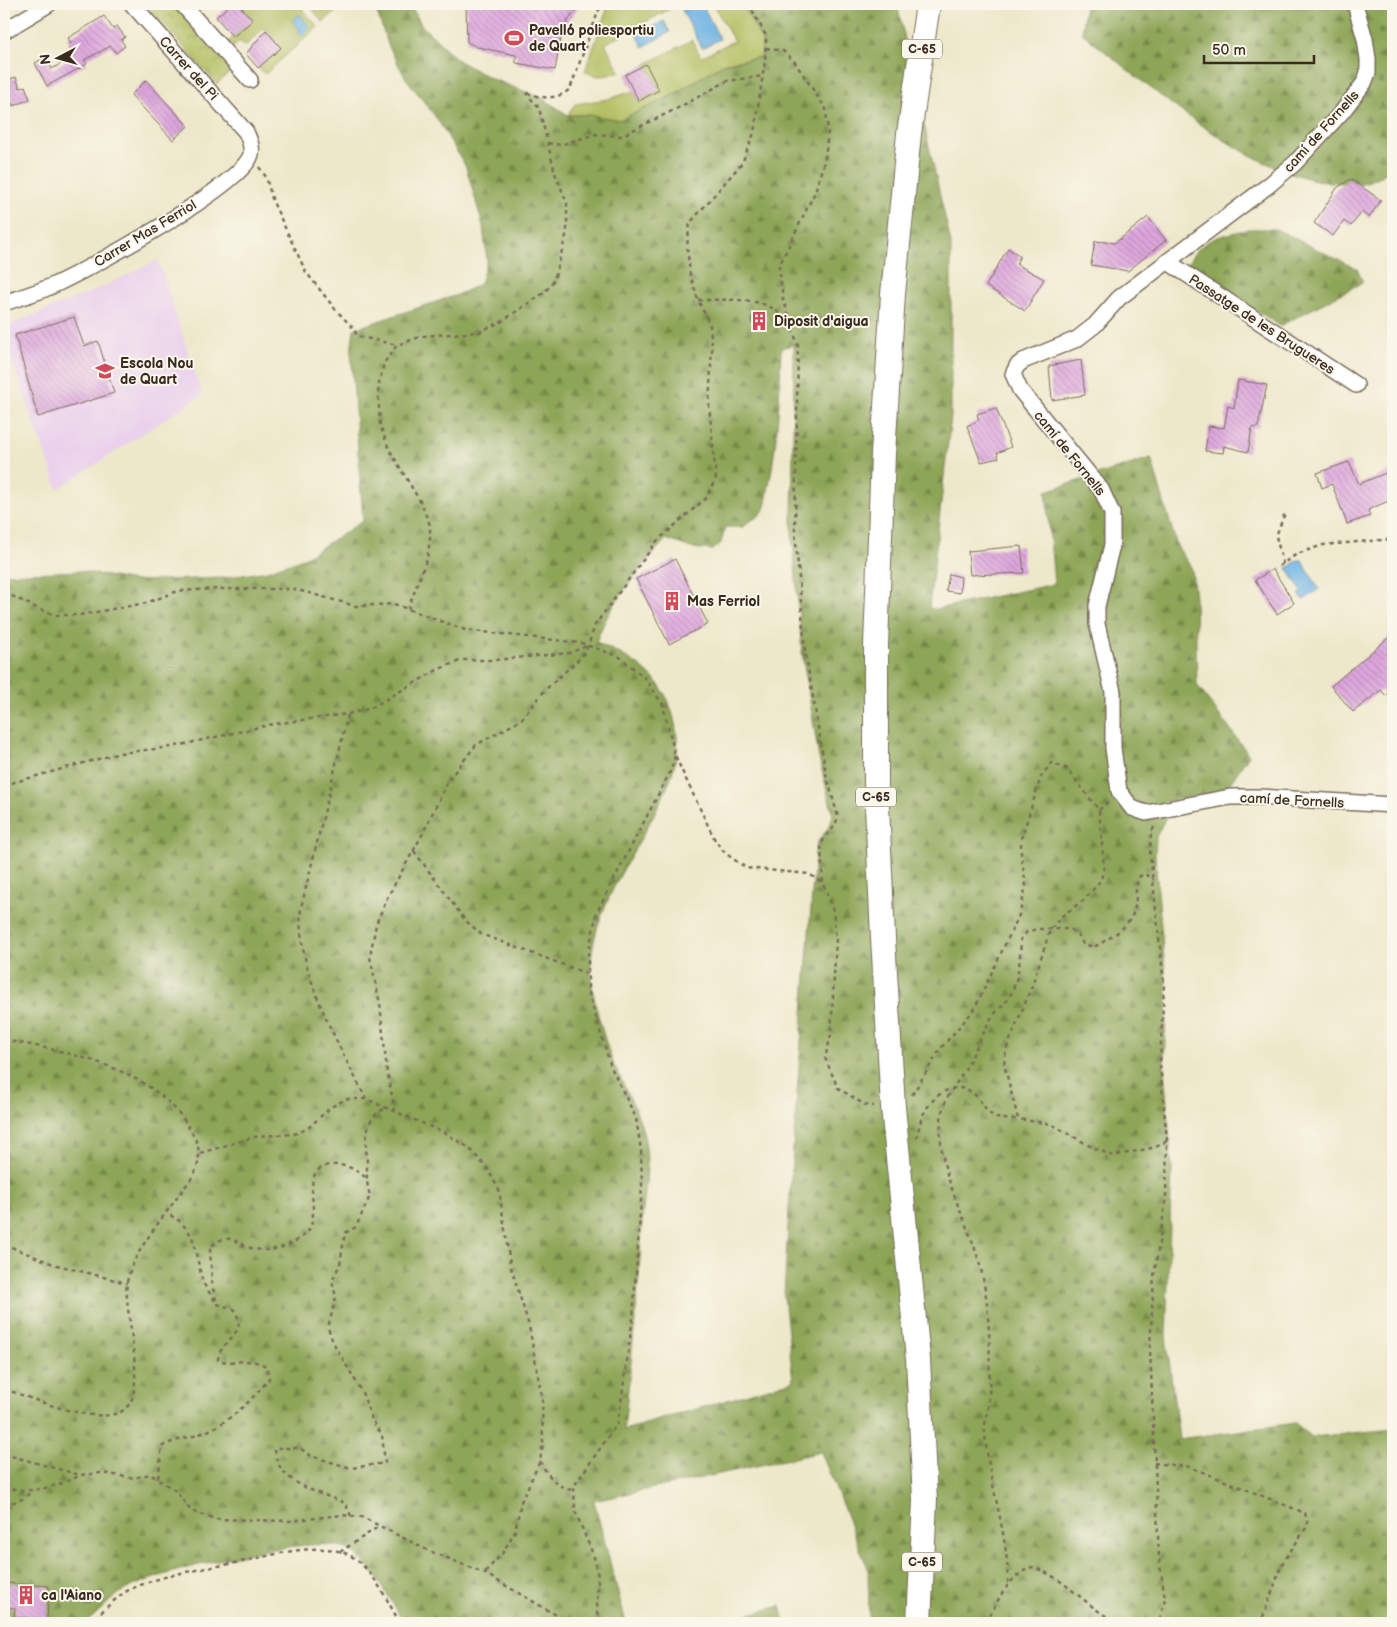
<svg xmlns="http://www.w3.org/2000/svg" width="1397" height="1627" font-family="'Balsamiq Sans',sans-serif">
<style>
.built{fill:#ead1ec}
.grass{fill:#b2be60;stroke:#76743f}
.forest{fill:url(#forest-firs);stroke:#64683a;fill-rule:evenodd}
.park{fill:url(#park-crowns);stroke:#76743f}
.water{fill:#6bb1e2;stroke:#536e80}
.building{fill:url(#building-back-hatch)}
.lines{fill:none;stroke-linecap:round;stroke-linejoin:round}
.street-casing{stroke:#7a6c5b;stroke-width:18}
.primary-casing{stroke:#7a6c5b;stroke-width:26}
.path{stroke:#7a6c5b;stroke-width:2.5;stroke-dasharray:4 4;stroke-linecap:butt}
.street{stroke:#fff;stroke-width:15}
.primary{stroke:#fff;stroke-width:24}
.labels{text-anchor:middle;stroke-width:4;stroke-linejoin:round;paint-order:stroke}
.shield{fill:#fbf7ec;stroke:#75685c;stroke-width:1}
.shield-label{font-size:12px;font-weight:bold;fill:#3b2a1e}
.poi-label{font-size:14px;font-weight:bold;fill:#3b2a1e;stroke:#fbf7ec;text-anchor:start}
.street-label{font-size:14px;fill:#3b2a1e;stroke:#fbf7ec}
</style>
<defs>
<pattern id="forest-firs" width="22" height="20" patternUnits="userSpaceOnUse" patternTransform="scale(1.25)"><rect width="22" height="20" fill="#8da556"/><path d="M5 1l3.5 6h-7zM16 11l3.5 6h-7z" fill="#748747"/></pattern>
<pattern id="park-crowns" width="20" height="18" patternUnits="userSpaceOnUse" patternTransform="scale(1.25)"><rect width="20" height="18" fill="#b2be60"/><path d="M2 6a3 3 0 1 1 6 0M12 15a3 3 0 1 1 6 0" fill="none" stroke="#929b4f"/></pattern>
<pattern id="building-back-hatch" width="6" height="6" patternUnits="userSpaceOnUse" patternTransform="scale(1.25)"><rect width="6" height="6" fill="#dea7de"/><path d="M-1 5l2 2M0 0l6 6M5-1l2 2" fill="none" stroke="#b588b3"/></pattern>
</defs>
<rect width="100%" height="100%" fill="#fbf7ec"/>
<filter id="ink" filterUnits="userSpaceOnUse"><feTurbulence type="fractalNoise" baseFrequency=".02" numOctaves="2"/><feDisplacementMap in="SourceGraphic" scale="10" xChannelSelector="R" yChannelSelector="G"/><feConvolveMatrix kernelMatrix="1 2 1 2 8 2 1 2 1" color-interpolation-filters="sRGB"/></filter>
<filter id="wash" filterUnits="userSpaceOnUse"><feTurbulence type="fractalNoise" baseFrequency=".0096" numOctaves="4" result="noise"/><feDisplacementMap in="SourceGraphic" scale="20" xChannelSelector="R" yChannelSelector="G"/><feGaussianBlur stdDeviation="1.12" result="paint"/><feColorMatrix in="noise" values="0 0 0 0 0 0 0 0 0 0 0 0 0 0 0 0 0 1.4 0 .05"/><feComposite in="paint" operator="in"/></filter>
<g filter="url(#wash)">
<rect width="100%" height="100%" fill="#eee8cb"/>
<polygon class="built" points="158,260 202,395 58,489 7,348 4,346 4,327 94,291"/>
<g class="grass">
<polygon points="238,4 298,4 318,27 265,74 258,68 280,48 264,28 245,47 240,41 233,47 228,42 253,20"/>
<polygon points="308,4 345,4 323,22"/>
<path d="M609 4H679L605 44 620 71C609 76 596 79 585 71Z"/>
<polygon points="713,4 742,4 762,40 762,57 724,63 667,98 620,120 589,115 568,115 575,104 609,99 633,91 639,101 659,90 646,64 692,40 701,57 734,41"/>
</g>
<g class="forest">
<path d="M374 4H410L422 26 459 61 492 79 542 98 568 115H589L620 120 667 98 723 64 762 57V40L742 4H897L951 244V416L929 608 936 609 1054 584 1046 491 1151 458 1177 546 1192 569 1195 599 1197 685 1249 755 1225 791 1163 802 1166 817 1156 837 1155 857 1167 994 1164 1066 1172 1169 1166 1336 1179 1439 1295 1423 1312 1437 1393 1429V1623H869L868 1569 821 1452 594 1501 626 1623H404C390 1600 369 1556 342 1547 307 1535 157 1571 123 1591 110 1599 98 1613 86 1623H4V574L81 571 134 581 224 578 267 571 306 557 363 521 351 352 354 329 457 295 480 284 487 261 483 226 466 167 438 120 405 77 389 47ZM794 345 792 532 802 652 819 758 833 815 830 825 817 843 815 853 791 1175 784 1296 793 1381 624 1430C631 1361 639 1291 642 1221 644 1197 649 1171 646 1148 643 1116 624 1089 612 1060 603 1036 589 988 591 964 593 913 627 865 650 822 664 795 679 768 677 737 671 681 643 664 596 642 611 601 638 571 666 539L691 548 713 550 721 543 725 527H743C749 519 757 520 763 511 767 504 767 493 769 485 778 439 780 394 781 348Z"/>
<path d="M1085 4H1393V170C1383 174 1372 181 1362 183 1356 185 1348 183 1343 183 1255 182 1149 86 1082 33Z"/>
<path d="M1249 229H1276L1357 269 1363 282 1280 326 1240 299 1184 269C1202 237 1216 237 1249 229Z"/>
<polygon points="781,1606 785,1623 712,1623"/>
</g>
<polygon class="park" points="145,4 174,4 234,68 217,84"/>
<g class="water">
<polygon points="694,4 702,4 720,39 702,48 682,10"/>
<polygon points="299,14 310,27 302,36 298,32 300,30 292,20"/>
<polygon points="664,21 670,32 643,47 637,34"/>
<polygon points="1298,560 1302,560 1319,589 1304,600 1299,594 1302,592 1287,568"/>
</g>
<g id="blocks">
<g class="building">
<polygon points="231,4 238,4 253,20 233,37 216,17"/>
<polygon points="466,4 581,4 563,27 555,70 516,63 516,55 477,47 467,42"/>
<polygon points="104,16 113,29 117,26 125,37 121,40 125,46 116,53 111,46 84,60 87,64 47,86 35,63 46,57 52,69 74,56 68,45 71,43 68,38"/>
<polygon points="266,30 281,48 258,68 246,54"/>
<polygon points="646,64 659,90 639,101 625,75"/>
<polygon points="16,77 20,88 25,86 30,99 13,106 4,81"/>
<polygon points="146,80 188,126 173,140 131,95"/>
<polygon points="1350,179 1381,200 1369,218 1362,212 1351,226 1344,221 1333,236 1314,223 1337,188"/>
<polygon points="1148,217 1166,240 1128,271 1091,265 1095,241 1115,243"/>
<polygon points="1008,248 1020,256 1016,264 1044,279 1025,311 986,286"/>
<circle cx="759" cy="320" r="8"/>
<polygon points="74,317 84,346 98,341 114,393 38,417 15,335"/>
<polygon points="1081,360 1085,395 1052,400 1049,366"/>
<polygon points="1238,380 1267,385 1258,427 1252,428 1248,452 1224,446 1223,453 1205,451 1209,426 1224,428 1228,406 1234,408"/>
<polygon points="996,408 1011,447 997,453 999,458 981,462 967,426 979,420 977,414"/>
<polygon points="1349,462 1359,484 1393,470 1393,499 1368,510 1370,516 1347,524 1332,484 1322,488 1317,473"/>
<polygon points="1021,546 1024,573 970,575 968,551"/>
<polygon points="675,559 708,624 669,644 636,579"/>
<polygon points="1273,569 1294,603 1277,614 1255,580"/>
<polygon points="949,574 961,577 960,593 946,591"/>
<polygon points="1393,634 1393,690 1386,696 1381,690 1353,712 1331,686"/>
<polygon points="5,1583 49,1586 47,1620 14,1617 15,1608 4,1607"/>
</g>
</g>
</g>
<g filter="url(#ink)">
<use href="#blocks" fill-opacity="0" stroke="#7a6c5b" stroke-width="1"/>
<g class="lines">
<g class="street-casing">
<g id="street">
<polyline points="182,4 250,80"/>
<polyline points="1355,4 1365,39 1368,59 1368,73 1364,83 1342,112 1295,163 1269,185 1119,298 1095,325 1077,339 1023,361 1017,366 1013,374 1020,390 1101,489 1112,513 1112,545 1097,606 1097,624 1113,692 1113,748 1119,791 1132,808 1146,813 1230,797 1260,797 1393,805"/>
<polyline points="4,31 49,4"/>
<polyline points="1168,262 1356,385"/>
<path d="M4 303C18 298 33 294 47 288 83 273 237 188 250 157 254 149 249 139 246 132L132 4"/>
</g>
</g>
<g class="primary-casing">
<polyline id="primary" points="919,1623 925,1500 918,1359 893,1107 883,938 876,783 876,646 883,454 893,294 909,134 928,4"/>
</g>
<g class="path">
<polyline points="62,8 70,4"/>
<polyline points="766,48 783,51 794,61 826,109 828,132 825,158 815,192 779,266 783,299 792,324"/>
<path d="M527 93C543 99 557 100 570 89L601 4"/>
<polyline points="548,143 560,145 596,134 621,136 676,109 727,81 763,76"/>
<polyline points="259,167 266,177 273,202 306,272 335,309 354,329 357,336 397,345"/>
<path d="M698 300C744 300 784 293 798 346L795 530 805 650 826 774 838 817 835 826 824 838 821 847 823 883"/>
<polyline points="1283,564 1276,536 1285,513"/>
<polyline points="1279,566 1297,554 1323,545 1393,539"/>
<polyline points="4,594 10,595 41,610 57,615 80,615 146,603 178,591 217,589 294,589 356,606 394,604 465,630 581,643 620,657 645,678 663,705 675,755 682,771 715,840 725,853 746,868 809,874 823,883 833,910 836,938 831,1035 825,1058 838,1088 865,1105 874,1106"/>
<polyline points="408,609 427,558 430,541 430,525 421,503 389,449 380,425 378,388 384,363 397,345 422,336 479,332 501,322 545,292 554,280 567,232 567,203 555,173 539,108 526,93"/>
<path d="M348 715 301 908C295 972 339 1044 366 1099"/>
<polyline points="4,785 120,753 172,747 273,724 348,714 371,708 439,669 462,660 494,660 569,653 587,646"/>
<polyline points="1099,810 1109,801"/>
<polyline points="1154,827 1151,833 1150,854 1164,984 1160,1064 1167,1141 1166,1199 1154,1276 1150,1348 1159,1558 1165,1599 1159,1623"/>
<polyline points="414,851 465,920 481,934 588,974"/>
<path d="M4 1040C66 1051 155 1068 189 1128 198 1142 202 1153 196 1170 193 1178 186 1185 181 1192 164 1217 132 1253 127 1282 123 1309 148 1388 126 1408 104 1430 30 1397 4 1389"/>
<polyline points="912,1095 941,1048 974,1010 1020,913 1026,885 1021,856 1021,839 1041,777 1051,763 1067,769 1099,810 1104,866 1101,880 1084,900 1062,916 1050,930 1032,986 1006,1050 1004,1064 1018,1119 1051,1124 1092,1147 1113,1156 1156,1147 1167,1141"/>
<polyline points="395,1111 387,1071 380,1004 370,957 376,924 387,898 421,837 449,779 476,745 521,720 545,690 581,657 588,646 595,625 657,541 706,498 716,478 709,405 712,347 710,325 698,300 690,274 687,246 690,223 742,163 754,133 765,61 766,36 749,4"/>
<polyline points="4,1129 4,1160"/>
<path d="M916 1138C919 1130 920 1120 924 1113 934 1094 955 1079 974 1094 982 1101 985 1112 995 1117 1001 1120 1011 1119 1018 1119"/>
<polyline points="200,1153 258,1136 294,1134 307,1129 331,1107 346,1099 366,1099 445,1133 468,1147 487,1168 499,1190 510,1264 529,1326 542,1398 543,1444 540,1461 521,1502 515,1531 502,1554 484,1573"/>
<polyline points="4,1244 53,1264 127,1283"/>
<path d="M216 1300 212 1285 210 1248C215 1243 222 1237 230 1239 236 1240 242 1245 247 1247 267 1254 289 1248 304 1235 327 1218 294 1169 331 1165 345 1164 354 1168 365 1177"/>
<polyline points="4,1454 80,1475 101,1473 134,1478 150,1474 176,1491 191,1511 216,1519 289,1521 342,1515 362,1517 427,1550 484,1573 570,1623"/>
<path d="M540 1461C547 1475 558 1489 574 1490"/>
<polyline points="1154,1463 1190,1467 1305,1513 1308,1525 1282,1564 1263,1617 1263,1623"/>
<path d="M158 1478 161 1458V1447C173 1440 184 1439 197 1435 226 1426 250 1402 269 1379L267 1367C252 1356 236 1365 218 1360 219 1340 250 1335 234 1309L217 1304 203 1283 192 1236 181 1222 167 1213"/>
<path d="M4 1487C30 1495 55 1487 79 1476"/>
<path d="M4 1504C16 1502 25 1500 32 1490"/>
<path d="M351 1516 345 1503C318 1492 275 1483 275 1448H300L311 1456 351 1468 385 1463 382 1435 372 1420 362 1392 333 1342 328 1328 336 1297 332 1281 340 1264 345 1233 356 1227 370 1196C366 1181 367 1178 367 1164 366 1142 362 1119 386 1108"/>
<polyline points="340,1552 378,1527"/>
<path d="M1008 1583C1008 1532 989 1485 985 1434 984 1423 988 1412 989 1401 990 1358 991 1311 981 1269 969 1220 936 1174 941 1121 942 1100 954 1088 964 1071 974 1053 982 1035 992 1017 995 1012 1001 1008 1005 1003 1019 985 1020 961 1021 939L1027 932 1036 929H1071L1078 935 1083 944 1094 947C1110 938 1131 927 1135 907 1137 896 1134 886 1140 876L1145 874 1154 880"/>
<path d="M89 1623C103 1612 118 1594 133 1588 168 1573 204 1569 240 1562 270 1556 327 1538 354 1558 376 1574 387 1601 400 1623"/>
<polyline points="600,1623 597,1612 598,1577 594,1557 575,1511 574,1486 617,1424 621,1403 633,1317 642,1186 641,1150 636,1118 611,1067 593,1008 588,990 588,954 597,912 671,770 675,756"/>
<path d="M986 1623C998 1601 1007 1577 1032 1567 1066 1577 1087 1609 1119 1623"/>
<polyline points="1380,1623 1393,1620"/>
</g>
<use href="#street" class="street"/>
<use href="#primary" class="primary"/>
</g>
</g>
<defs>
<g id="stadium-bare" transform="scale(1.5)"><path d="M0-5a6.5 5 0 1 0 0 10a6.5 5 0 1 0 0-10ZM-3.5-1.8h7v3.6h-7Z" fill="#d1495b" stroke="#fbf7ec" stroke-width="2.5" paint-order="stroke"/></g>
<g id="building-bare" transform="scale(1.5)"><path d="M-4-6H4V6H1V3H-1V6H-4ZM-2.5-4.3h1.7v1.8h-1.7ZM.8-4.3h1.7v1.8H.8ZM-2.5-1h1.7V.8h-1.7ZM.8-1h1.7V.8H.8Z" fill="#d1495b" stroke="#fbf7ec" stroke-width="2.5" paint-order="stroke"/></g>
<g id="school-bare" transform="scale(1.5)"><path d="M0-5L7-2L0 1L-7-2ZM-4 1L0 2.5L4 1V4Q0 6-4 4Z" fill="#d1495b" stroke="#fbf7ec" stroke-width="2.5" paint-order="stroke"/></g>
</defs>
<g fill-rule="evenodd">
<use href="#stadium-bare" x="514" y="38"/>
<use href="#building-bare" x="759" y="321"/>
<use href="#school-bare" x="105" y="371"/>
<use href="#building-bare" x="672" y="601"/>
<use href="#building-bare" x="26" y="1595"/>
</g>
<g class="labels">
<g class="shield">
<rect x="902" y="39.5" width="40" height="19" rx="4"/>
<rect x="856" y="787.5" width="40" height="19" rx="4"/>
<rect x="902" y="1552.5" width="40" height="19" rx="4"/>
</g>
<g class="shield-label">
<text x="922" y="53">C-65</text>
<text x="876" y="801">C-65</text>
<text x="922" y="1566">C-65</text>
</g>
<g class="poi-label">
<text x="529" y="35">Pavelló poliesportiu<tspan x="529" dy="16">de Quart</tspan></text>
<text x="774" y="326">Diposit d'aigua</text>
<text x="120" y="368">Escola Nou<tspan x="120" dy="16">de Quart</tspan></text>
<text x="687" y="606">Mas Ferriol</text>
<text x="41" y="1600">ca l'Aiano</text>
</g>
<g class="street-label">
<text transform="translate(189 68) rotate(48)" y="5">Carrer del Pi</text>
<text transform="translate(1321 131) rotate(-48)" y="5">camí de Fornells</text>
<text transform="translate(145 233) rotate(-31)" y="5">Carrer Mas Ferriol</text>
<text transform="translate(1262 324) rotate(33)" y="5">Passatge de les Brugueres</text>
<text transform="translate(1070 453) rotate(51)" y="5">camí de Fornells</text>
<text transform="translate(1292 800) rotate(3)" y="5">camí de Fornells</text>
</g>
</g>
<rect width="1397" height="1627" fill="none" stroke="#fbf7ec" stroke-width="20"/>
<g transform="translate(58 58) rotate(264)" stroke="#fbf7ec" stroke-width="4" paint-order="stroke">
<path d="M0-4L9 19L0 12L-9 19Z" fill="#3b2a1e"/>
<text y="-8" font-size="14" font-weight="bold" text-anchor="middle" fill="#3b2a1e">N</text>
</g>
<path d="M1204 55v8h110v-8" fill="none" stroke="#3b2a1e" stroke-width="2.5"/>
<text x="1212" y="55" font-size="15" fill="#3b2a1e" stroke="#fbf7ec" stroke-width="4" paint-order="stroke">50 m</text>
</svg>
